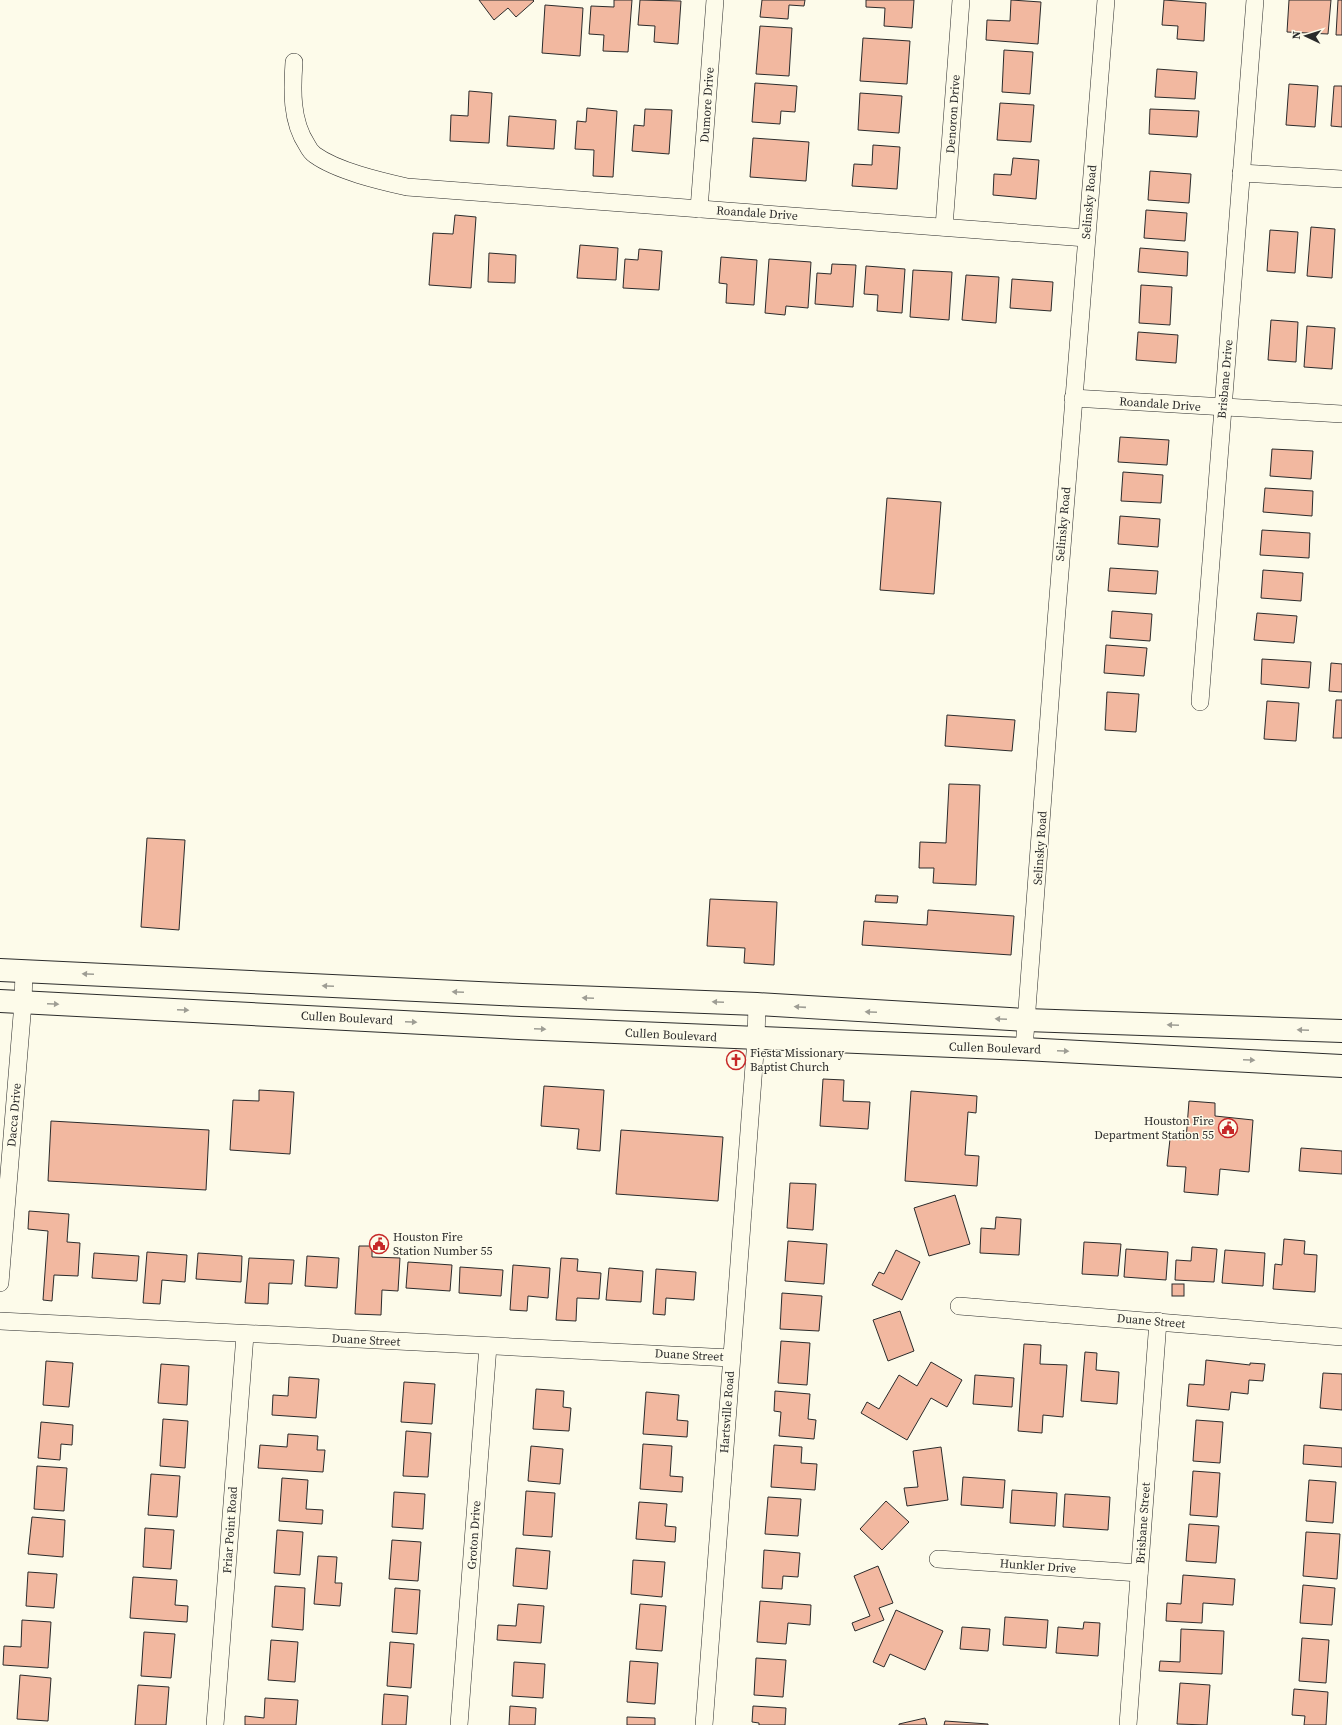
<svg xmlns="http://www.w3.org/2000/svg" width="1342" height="1725" font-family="'Source Serif 4',serif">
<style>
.building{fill:#f2b8a0;stroke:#2b2b2b}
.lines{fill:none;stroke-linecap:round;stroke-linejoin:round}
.street-casing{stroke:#2b2b2b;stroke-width:18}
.primary-casing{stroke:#2b2b2b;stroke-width:24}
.street{stroke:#fdfbea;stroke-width:17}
.primary{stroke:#fdfbea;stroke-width:22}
.oneway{fill:#9e9d94}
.labels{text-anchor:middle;stroke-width:3;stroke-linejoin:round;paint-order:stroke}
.street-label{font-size:12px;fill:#2b2b2b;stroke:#fdfbea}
.poi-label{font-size:12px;fill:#2b2b2b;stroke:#fdfbea;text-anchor:start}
</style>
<rect width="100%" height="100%" fill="#fdfbea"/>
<g class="building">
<polygon points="479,0 533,0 534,1 516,17 508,8 494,20"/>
<polygon points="614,0 632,0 628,52 603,51 604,35 589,34 591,6 614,7"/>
<polygon points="640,0 681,1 678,44 654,42 655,26 638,25"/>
<polygon points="762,0 805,0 804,6 789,5 788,19 760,17"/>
<polygon points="866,0 914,0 912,28 884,26 885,8 866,7"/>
<polygon points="1011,0 1041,2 1038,44 986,40 987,20 1010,21"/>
<polygon points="1164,0 1206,3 1204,41 1177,39 1178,26 1162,25"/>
<polygon points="1289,0 1331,0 1328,34 1287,32"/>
<polygon points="1338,0 1342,0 1342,35 1336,35"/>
<polygon points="545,5 583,8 580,56 542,53"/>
<polygon points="760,26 792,28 789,76 756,74"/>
<polygon points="863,38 910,41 907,84 860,81"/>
<polygon points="1004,50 1033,52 1030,94 1002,92"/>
<polygon points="1157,69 1197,72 1195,99 1155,97"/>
<polygon points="755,83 797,86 795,112 781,111 780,124 752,122"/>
<polygon points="1289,84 1318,86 1315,127 1286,125"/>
<polygon points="1334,86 1342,86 1342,127 1331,126"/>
<polygon points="469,91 492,93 489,143 450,141 451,115 468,116"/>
<polygon points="860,93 902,96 899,133 858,130"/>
<polygon points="1000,103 1034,105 1031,142 997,140"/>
<polygon points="587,108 617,111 613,177 593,176 594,150 575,149 577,121 586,122"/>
<polygon points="645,109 672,110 669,154 632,151 634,125 644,126"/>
<polygon points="1150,109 1199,111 1197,137 1149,134"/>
<polygon points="509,116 556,120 554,149 507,146"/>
<polygon points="753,138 809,142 806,181 750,177"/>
<polygon points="873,145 900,147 897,189 852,186 854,164 872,165"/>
<polygon points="1013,158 1039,160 1036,199 993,195 994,174 1011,175"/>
<polygon points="1150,171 1191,174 1189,203 1148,200"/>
<polygon points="1146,210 1187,213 1185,241 1144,238"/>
<polygon points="455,215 476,217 471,288 429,285 433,233 453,234"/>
<polygon points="1311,227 1335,229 1332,278 1307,276"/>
<polygon points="1270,230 1298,232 1295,273 1267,271"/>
<polygon points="580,245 618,248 616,280 577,278"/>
<polygon points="1140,248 1188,252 1187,276 1138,272"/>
<polygon points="639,249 662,251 659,290 623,288 625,259 638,260"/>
<polygon points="489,253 516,255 515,283 488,282"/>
<polygon points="721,257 757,260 754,305 726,303 727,284 719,283"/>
<polygon points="769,259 811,262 808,308 786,306 785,315 765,313"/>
<polygon points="832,264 856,265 853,307 815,304 817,273 831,274"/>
<polygon points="866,266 905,269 902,313 877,311 878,295 864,294"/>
<polygon points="913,270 952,272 949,320 910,317"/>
<polygon points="966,275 999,277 996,323 962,320"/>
<polygon points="1012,279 1053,282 1051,311 1010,308"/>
<polygon points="1141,285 1172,287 1170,325 1139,323"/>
<polygon points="1271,320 1298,322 1296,362 1268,360"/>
<polygon points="1307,326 1335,328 1332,369 1304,367"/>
<polygon points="1138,332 1178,335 1176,363 1136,360"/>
<polygon points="1120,437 1169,440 1167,465 1118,462"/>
<polygon points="1272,449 1313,451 1311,479 1270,476"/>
<polygon points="1123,472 1163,475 1161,503 1121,501"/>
<polygon points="1265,488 1313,491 1312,516 1263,512"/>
<polygon points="887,498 941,502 934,594 880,590"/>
<polygon points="1120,516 1160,519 1158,547 1118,544"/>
<polygon points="1262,530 1310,533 1309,558 1260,555"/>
<polygon points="1110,568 1158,571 1156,594 1108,591"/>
<polygon points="1263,570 1303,573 1301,601 1261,598"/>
<polygon points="1112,611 1152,614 1150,641 1110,638"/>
<polygon points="1257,613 1297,616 1294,643 1254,640"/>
<polygon points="1106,645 1147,648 1144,676 1104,673"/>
<polygon points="1262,659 1311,662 1309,688 1261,684"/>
<polygon points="1331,663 1342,664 1342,692 1329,691"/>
<polygon points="1107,692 1139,694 1136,732 1105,730"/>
<polygon points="1336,700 1342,700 1342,738 1333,738"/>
<polygon points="1267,701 1299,703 1296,741 1264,739"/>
<polygon points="947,715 1015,720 1012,751 945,746"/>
<polygon points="949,784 980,785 976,885 933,883 934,868 919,868 920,842 946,843"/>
<polygon points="147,838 185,840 179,930 141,927"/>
<polygon points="876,895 898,896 897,903 875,902"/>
<polygon points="710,899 777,902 774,965 744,963 745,948 707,946"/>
<polygon points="928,910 1014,916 1011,955 862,945 864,921 927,925"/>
<polygon points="823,1079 844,1080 843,1101 870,1102 868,1129 820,1126"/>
<polygon points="544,1086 604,1090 600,1151 577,1149 579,1129 541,1126"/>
<polygon points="259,1090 294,1092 290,1154 230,1150 233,1100 259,1101"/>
<polygon points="911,1091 977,1096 976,1113 968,1112 965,1155 979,1156 977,1186 905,1181"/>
<polygon points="1189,1101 1215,1103 1215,1116 1253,1120 1249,1172 1220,1169 1218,1195 1184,1192 1186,1167 1167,1166 1170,1139 1186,1140"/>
<polygon points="51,1121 209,1130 206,1190 48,1181"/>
<polygon points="621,1130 723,1137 718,1201 616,1194"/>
<polygon points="1301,1148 1342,1151 1342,1174 1299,1171"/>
<polygon points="790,1183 816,1184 813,1230 787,1228"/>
<polygon points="955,1195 970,1244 929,1256 914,1208"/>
<polygon points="29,1211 69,1214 67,1242 80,1243 78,1276 54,1275 52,1301 43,1300 48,1231 28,1229"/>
<polygon points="996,1217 1021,1219 1019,1255 980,1253 981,1228 995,1229"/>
<polygon points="1284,1239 1305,1241 1304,1254 1317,1255 1315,1292 1273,1289 1275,1264 1282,1265"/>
<polygon points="788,1241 827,1244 824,1284 785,1281"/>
<polygon points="1084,1242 1121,1244 1118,1276 1082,1274"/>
<polygon points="359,1246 372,1246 372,1257 400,1258 398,1291 382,1290 381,1315 355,1314"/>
<polygon points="1192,1247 1217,1249 1214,1282 1175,1280 1176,1260 1191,1261"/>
<polygon points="1126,1249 1168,1252 1166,1280 1124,1277"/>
<polygon points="896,1250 920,1262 902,1300 872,1285 879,1272 884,1274"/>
<polygon points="1225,1250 1265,1253 1263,1286 1222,1283"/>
<polygon points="147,1252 187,1255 185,1282 162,1280 160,1304 143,1303"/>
<polygon points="94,1253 139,1256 137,1281 92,1278"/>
<polygon points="198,1253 242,1256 241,1282 196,1279"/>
<polygon points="307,1256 339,1258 337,1288 305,1286"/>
<polygon points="249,1258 294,1260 292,1284 269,1283 268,1304 245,1303"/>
<polygon points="561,1258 578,1259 577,1271 601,1273 599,1299 577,1298 576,1321 556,1320"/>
<polygon points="408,1262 452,1265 450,1291 406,1288"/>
<polygon points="513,1265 550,1268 548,1298 528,1296 527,1311 510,1310"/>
<polygon points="460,1267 503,1270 501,1296 459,1293"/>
<polygon points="609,1268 643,1271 641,1302 606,1300"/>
<polygon points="656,1269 696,1272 694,1300 666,1298 665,1315 653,1314"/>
<rect x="1172" y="1284" width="12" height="12"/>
<polygon points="782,1293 822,1296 819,1331 780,1329"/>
<polygon points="900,1311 914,1351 888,1361 873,1320"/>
<polygon points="781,1341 810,1343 807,1385 778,1383"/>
<polygon points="1024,1344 1041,1345 1040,1364 1067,1365 1063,1417 1043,1415 1042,1433 1018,1431"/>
<polygon points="1085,1352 1097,1353 1096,1370 1119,1372 1117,1404 1081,1401"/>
<polygon points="1206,1360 1250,1365 1250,1363 1265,1364 1263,1381 1249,1380 1248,1394 1231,1392 1229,1410 1187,1406 1189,1384 1204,1385"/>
<polygon points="46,1361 73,1363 69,1407 43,1405"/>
<polygon points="931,1362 962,1380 947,1407 931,1398 907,1440 861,1413 867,1402 879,1409 899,1375 917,1386"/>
<polygon points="161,1364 189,1366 187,1405 158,1403"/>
<polygon points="1323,1373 1342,1374 1342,1410 1320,1408"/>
<polygon points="975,1375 1014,1378 1012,1407 973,1404"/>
<polygon points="289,1377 319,1379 316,1418 272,1415 273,1395 288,1396"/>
<polygon points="404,1382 435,1384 432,1424 401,1422"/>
<polygon points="536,1389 564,1391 563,1407 571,1408 569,1431 533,1429"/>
<polygon points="775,1391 810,1394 808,1419 816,1420 814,1439 779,1436 781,1412 774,1411"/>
<polygon points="646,1392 679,1395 677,1420 688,1421 687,1437 643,1434"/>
<polygon points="163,1419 188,1421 185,1468 160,1466"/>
<polygon points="1196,1420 1223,1422 1220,1463 1193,1461"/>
<polygon points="41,1422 73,1425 72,1445 61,1444 60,1460 38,1458"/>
<polygon points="406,1431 431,1433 428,1477 403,1476"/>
<polygon points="288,1434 318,1436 317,1450 325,1450 323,1472 258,1468 260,1445 287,1447"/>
<polygon points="643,1444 672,1446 670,1476 683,1477 682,1492 640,1489"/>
<polygon points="774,1445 802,1447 801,1463 817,1464 815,1490 771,1487"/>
<polygon points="1304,1445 1342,1448 1342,1467 1303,1464"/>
<polygon points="531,1446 563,1449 560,1484 528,1481"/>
<polygon points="941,1447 948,1500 907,1506 904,1488 918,1487 913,1451"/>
<polygon points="37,1466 67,1468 64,1511 34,1509"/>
<polygon points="1193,1471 1220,1473 1217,1517 1190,1515"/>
<polygon points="151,1474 180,1476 177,1517 148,1515"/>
<polygon points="963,1477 1005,1480 1003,1508 961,1505"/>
<polygon points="282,1478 308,1480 306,1509 323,1510 322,1524 279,1521"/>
<polygon points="1309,1480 1336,1482 1333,1523 1306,1521"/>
<polygon points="1012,1490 1057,1493 1055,1526 1010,1523"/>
<polygon points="526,1491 555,1493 552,1537 523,1535"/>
<polygon points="394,1492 425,1494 423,1529 392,1527"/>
<polygon points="1065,1494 1110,1497 1108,1530 1063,1527"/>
<polygon points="768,1497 801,1499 798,1536 765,1534"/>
<polygon points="886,1501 909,1522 882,1550 860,1529"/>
<polygon points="639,1502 667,1504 665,1526 676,1527 675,1542 636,1539"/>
<polygon points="32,1517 65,1520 63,1557 28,1554"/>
<polygon points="1189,1524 1219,1526 1216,1563 1186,1561"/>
<polygon points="145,1528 174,1530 171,1569 143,1567"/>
<polygon points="277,1530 303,1532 300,1575 274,1573"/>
<polygon points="1306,1532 1340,1534 1337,1579 1303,1576"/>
<polygon points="392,1540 421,1542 418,1581 389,1579"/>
<polygon points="516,1548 550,1551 547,1589 513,1586"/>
<polygon points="764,1550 800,1553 798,1577 783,1576 782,1589 762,1588"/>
<polygon points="318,1556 337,1557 335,1583 342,1583 340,1606 314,1604"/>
<polygon points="633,1560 665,1562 662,1597 631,1594"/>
<polygon points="878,1566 893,1603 879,1608 884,1620 855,1631 852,1623 870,1616 854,1576"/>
<polygon points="28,1572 57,1574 54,1608 26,1606"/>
<polygon points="1183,1575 1235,1579 1233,1605 1203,1603 1202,1623 1166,1621 1167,1603 1181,1604"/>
<polygon points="133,1577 177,1580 175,1605 188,1606 187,1622 130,1618"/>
<polygon points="1303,1585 1335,1588 1332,1625 1300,1623"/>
<polygon points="275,1586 305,1588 303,1630 272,1627"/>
<polygon points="395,1588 420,1590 417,1634 392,1632"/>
<polygon points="760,1601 811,1605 810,1625 788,1623 786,1644 757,1642"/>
<polygon points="518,1604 544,1606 541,1643 497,1640 498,1625 516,1626"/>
<polygon points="640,1604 666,1606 662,1651 636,1649"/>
<polygon points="896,1610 943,1631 925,1670 890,1654 884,1667 873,1662"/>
<polygon points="1005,1617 1048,1620 1046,1648 1003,1645"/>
<polygon points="22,1620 51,1622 48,1668 3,1665 4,1646 21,1647"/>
<polygon points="1084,1622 1100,1623 1098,1656 1056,1653 1058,1627 1083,1629"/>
<polygon points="962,1627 990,1629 988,1651 960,1649"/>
<polygon points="1181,1629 1224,1631 1222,1674 1159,1671 1160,1661 1180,1662"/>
<polygon points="144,1632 175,1634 171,1678 141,1676"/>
<polygon points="1302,1638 1329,1640 1326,1683 1299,1681"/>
<polygon points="271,1640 298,1642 295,1682 268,1680"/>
<polygon points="390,1642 414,1644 411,1688 387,1686"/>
<polygon points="756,1658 786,1660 783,1697 754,1695"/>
<polygon points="630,1661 658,1663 655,1704 627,1702"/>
<polygon points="514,1662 545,1664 543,1698 512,1696"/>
<polygon points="20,1675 51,1678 48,1721 17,1719"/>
<polygon points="1180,1683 1210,1685 1207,1725 1177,1724"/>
<polygon points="138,1685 169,1687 166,1725 135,1725"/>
<polygon points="1294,1689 1328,1692 1326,1725 1304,1725 1305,1716 1292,1715"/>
<polygon points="384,1694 408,1696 406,1725 382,1725"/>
<polygon points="265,1698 298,1700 296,1725 245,1725 245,1716 264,1718"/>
<polygon points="510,1706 536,1708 535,1725 509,1725"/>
<polygon points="753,1706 786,1708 785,1725 759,1725 759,1723 752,1722"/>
<polygon points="627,1717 655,1718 655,1725 627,1725"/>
<polygon points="925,1718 927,1725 899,1725 899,1724"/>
<polygon points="945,1721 988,1724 988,1725 944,1725"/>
</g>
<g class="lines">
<g class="street-casing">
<g id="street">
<path d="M294 62C292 90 291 121 307 145 309 149 312 153 315 155 337 171 381 181 407 187L1086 238"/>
<polyline points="1241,173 1342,179"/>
<polyline points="699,209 715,0"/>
<polyline points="944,227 961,0"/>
<polyline points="1073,398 1342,414"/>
<polyline points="1200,702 1255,0"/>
<polyline points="1024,1049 1056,622 1106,0"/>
<polyline points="0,1283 23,1003 24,971"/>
<polyline points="959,1306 1342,1337"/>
<polyline points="0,1321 731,1358"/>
<polyline points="938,1559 1139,1573"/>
<polyline points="215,1725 245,1335"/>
<polyline points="459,1725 488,1346"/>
<polyline points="704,1725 756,1039 757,1004"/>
<polyline points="1128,1725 1158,1321"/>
</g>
</g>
<g class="primary-casing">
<g id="primary">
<polyline points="0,970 522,995 757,1004 1026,1020 1342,1031"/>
<polyline points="0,1001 519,1028 1024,1049 1342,1066"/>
</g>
</g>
<use href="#street" class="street"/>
<use href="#primary" class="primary"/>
</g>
<defs><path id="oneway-solid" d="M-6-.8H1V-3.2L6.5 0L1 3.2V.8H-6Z"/></defs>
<g class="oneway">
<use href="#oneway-solid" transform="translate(88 974) rotate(-177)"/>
<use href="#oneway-solid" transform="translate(328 986) rotate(-177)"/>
<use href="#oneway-solid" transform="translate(458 992) rotate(-177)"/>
<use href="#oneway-solid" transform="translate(588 998) rotate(-178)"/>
<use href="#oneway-solid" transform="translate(718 1002) rotate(-178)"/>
<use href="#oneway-solid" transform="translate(53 1004) rotate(3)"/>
<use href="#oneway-solid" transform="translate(800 1007) rotate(-176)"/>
<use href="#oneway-solid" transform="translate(183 1010) rotate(3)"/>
<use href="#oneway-solid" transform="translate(871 1012) rotate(-177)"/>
<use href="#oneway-solid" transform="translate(1001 1019) rotate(-177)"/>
<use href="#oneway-solid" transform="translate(411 1022) rotate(3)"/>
<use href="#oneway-solid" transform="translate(1173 1025) rotate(-178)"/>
<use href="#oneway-solid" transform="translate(540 1029) rotate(3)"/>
<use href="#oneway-solid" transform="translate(1303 1030) rotate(-178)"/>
<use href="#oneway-solid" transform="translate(1063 1051) rotate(3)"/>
<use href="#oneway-solid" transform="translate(1249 1060) rotate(3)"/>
</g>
<defs>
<g id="church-ring" transform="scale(1)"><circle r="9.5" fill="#fdfbea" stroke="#c62828" stroke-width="1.5"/><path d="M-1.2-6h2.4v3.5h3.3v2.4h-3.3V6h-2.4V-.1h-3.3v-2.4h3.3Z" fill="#c62828"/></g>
<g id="civic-ring" transform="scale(1)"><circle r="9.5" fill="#fdfbea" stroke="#c62828" stroke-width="1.5"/><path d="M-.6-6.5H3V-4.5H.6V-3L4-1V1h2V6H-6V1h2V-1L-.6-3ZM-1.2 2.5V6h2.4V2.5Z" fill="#c62828"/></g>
</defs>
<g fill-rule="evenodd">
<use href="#church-ring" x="736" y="1060"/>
<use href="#civic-ring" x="1228" y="1128"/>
<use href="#civic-ring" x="379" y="1244"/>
</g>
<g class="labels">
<g class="street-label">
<text transform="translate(707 105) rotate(-86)" y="4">Dumore Drive</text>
<text transform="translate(953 114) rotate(-86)" y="4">Denoron Drive</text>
<text transform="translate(1089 202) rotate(-85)" y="4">Selinsky Road</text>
<text transform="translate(757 213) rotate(4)" y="4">Roandale Drive</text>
<text transform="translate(1225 379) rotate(-85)" y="4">Brisbane Drive</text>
<text transform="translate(1160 404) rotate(4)" y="4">Roandale Drive</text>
<text transform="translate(1063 524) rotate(-85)" y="4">Selinsky Road</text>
<text transform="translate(1040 848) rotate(-86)" y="4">Selinsky Road</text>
<text transform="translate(347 1018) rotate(3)" y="4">Cullen Boulevard</text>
<text transform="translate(671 1035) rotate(3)" y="4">Cullen Boulevard</text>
<text transform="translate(995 1048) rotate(2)" y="4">Cullen Boulevard</text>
<text transform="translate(14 1115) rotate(-85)" y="4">Dacca Drive</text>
<text transform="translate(1151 1321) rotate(5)" y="4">Duane Street</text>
<text transform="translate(366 1340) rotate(3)" y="4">Duane Street</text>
<text transform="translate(689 1355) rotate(3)" y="4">Duane Street</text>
<text transform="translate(727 1412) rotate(-86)" y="4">Hartsville Road</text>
<text transform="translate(1143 1523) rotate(-86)" y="4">Brisbane Street</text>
<text transform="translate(230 1530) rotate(-86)" y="4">Friar Point Road</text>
<text transform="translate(474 1535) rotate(-86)" y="4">Groton Drive</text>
<text transform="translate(1038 1566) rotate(4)" y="4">Hunkler Drive</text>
</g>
<g class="poi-label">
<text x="750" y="1057">Fiesta Missionary<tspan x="750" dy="14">Baptist Church</tspan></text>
<text x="1214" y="1125" text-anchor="end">Houston Fire<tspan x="1214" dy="14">Department Station 55</tspan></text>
<text x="393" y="1241">Houston Fire<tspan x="393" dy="14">Station Number 55</tspan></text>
</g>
</g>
<g transform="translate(1306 36) rotate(274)" stroke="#fdfbea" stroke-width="3" paint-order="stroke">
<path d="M0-3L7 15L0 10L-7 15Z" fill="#2b2b2b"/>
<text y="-6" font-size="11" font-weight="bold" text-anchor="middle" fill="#2b2b2b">N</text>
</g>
</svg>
